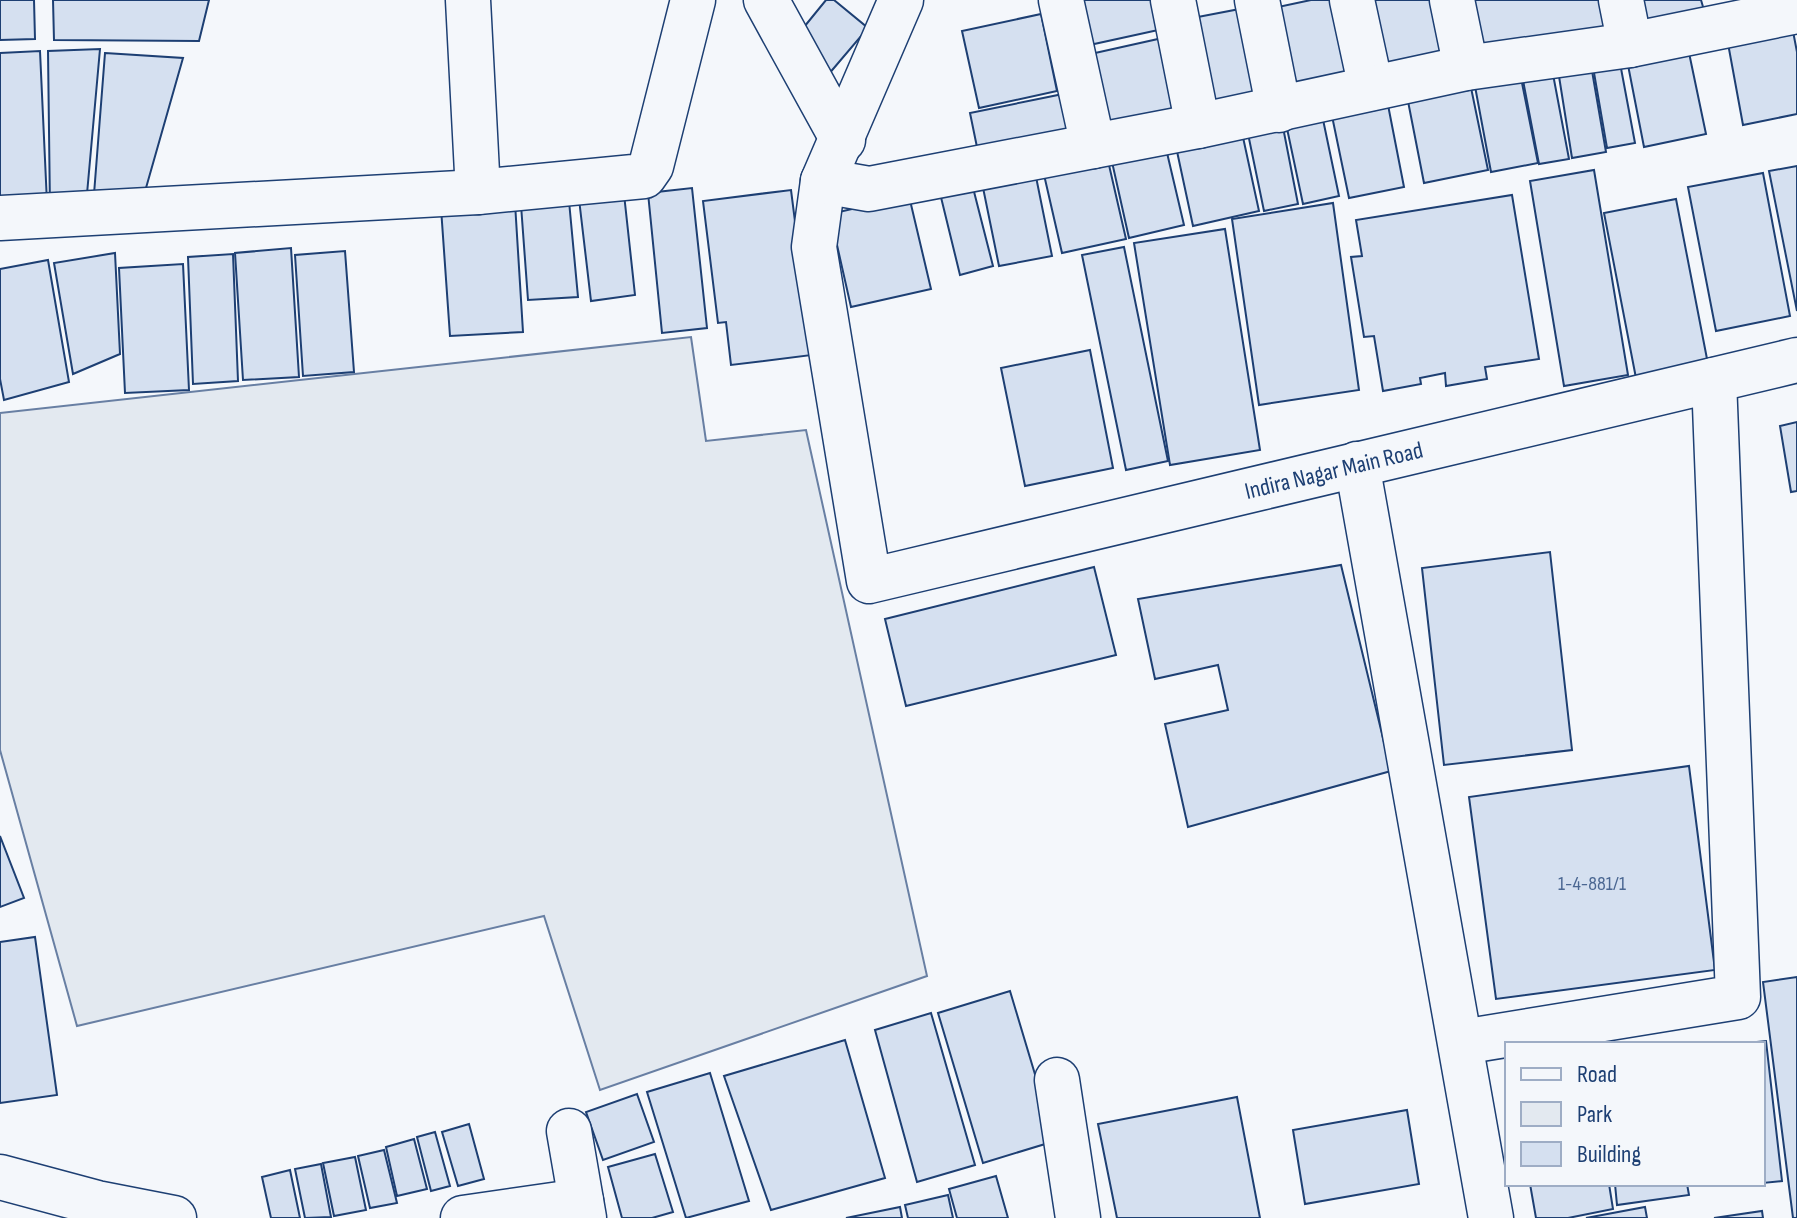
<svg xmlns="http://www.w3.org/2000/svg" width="1797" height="1218" font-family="'Sofia Sans Condensed',sans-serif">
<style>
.green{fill:#e3e9f0;stroke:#687fa3;stroke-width:2}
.building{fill:#d5e0f0;stroke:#1d3f73;stroke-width:2}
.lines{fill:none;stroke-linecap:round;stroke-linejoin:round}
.street-casing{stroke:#1d3f73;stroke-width:47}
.street{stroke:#f4f7fb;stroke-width:44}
.labels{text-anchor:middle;stroke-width:6;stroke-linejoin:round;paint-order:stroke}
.number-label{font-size:20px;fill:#4b6792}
.street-label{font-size:24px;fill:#1d3f73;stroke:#f4f7fb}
</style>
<rect width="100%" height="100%" fill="#f4f7fb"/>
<polygon class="green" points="691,337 706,441 806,430 927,976 600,1090 544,916 77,1026 0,750 0,413"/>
<g class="building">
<polygon points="0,0 34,0 35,39 0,40"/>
<polygon points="53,0 209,0 199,41 54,40"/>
<polygon points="826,0 834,0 868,28 828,75 791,43"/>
<polygon points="1076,0 1166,0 1172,27 1085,46"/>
<polygon points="1311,0 1348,0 1363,70 1280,88 1264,10"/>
<polygon points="1358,0 1449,0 1460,57 1373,74"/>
<polygon points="1458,0 1607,0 1613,33 1468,59"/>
<polygon points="1636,0 1701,0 1706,17 1645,33"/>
<polygon points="1245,8 1263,96 1200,108 1182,20"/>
<polygon points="1041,14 1057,91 979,108 962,31"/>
<polygon points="1792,26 1797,52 1797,114 1743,125 1727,38"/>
<polygon points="1167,37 1184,115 1102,133 1086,55"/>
<polygon points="1688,48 1706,134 1644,147 1627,60"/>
<polygon points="100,49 86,205 50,209 48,51"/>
<polygon points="40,51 47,203 0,204 0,53"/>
<polygon points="105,53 183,58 140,209 93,207"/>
<polygon points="1620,63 1635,143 1607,148 1593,67"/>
<polygon points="1591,65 1606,152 1572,158 1558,70"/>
<polygon points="1552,69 1569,159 1539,164 1522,75"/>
<polygon points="1520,73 1538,163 1491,172 1474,81"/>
<polygon points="1469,78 1488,170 1424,183 1406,91"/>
<polygon points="1063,94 1071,131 978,152 970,113"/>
<polygon points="1388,105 1404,187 1349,198 1332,116"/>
<polygon points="1321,110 1339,196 1303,204 1285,119"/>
<polygon points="1281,117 1298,204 1264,211 1246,124"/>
<polygon points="1241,128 1259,211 1193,226 1175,142"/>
<polygon points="1164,140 1184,225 1129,238 1110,153"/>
<polygon points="1106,152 1126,239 1062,253 1042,166"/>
<polygon points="1033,162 1052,256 999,266 980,173"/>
<polygon points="1797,166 1797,311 1769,171"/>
<polygon points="1594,170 1628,375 1564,386 1530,181"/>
<polygon points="1763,173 1790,316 1716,331 1688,187"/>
<polygon points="970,176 993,266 960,275 938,185"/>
<polygon points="692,188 707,328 662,333 648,193"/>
<polygon points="791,190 812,355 731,365 726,322 718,323 703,201"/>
<polygon points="624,194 635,295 591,301 579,199"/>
<polygon points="1512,195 1539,359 1485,367 1487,379 1446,386 1445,373 1420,378 1421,384 1383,391 1374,336 1364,337 1351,257 1362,256 1356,220"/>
<polygon points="909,196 931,289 851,307 830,214"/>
<polygon points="1676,199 1708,364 1636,378 1604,213"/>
<polygon points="569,201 578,297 528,300 521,205"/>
<polygon points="515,203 523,332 450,336 441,208"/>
<polygon points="1333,203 1359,390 1259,405 1232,219"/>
<polygon points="1225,229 1260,450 1170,465 1134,243"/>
<polygon points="1124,247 1168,461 1126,470 1082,255"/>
<polygon points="291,248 299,377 243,380 235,253"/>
<polygon points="345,251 354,372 303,376 295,255"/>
<polygon points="115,253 120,354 73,374 54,263"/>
<polygon points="233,254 238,381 193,384 188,257"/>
<polygon points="48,260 69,382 4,400 0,379 0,269"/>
<polygon points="183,264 189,390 125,393 119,268"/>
<polygon points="1090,350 1113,468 1025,486 1001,368"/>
<polygon points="1797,422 1797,491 1791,492 1780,426"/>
<polygon points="1550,552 1572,750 1444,765 1422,568"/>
<polygon points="1341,565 1391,771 1188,827 1165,724 1228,710 1218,665 1155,679 1138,599"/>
<polygon points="1094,567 1116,655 906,706 885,619"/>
<polygon points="1689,766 1715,970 1496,999 1469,797"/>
<polygon points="0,836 24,898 0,907"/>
<polygon points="35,937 57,1095 0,1103 0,942"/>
<polygon points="1797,977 1797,1218 1793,1218 1763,982"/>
<polygon points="1010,991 1055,1141 983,1163 938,1013"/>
<polygon points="931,1013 975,1165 917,1182 875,1030"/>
<polygon points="845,1040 885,1178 771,1210 724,1076"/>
<polygon points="1766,1041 1782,1181 1763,1183 1763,1044 1736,1044"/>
<polygon points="710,1073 749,1201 686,1218 647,1092"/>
<polygon points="637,1094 654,1142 603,1160 586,1112"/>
<polygon points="1237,1097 1260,1218 1117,1218 1098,1124"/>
<polygon points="1407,1110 1419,1184 1305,1204 1293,1130"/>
<polygon points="469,1124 484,1179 458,1186 442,1132"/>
<polygon points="435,1132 450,1186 431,1191 417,1137"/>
<polygon points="414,1139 427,1189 397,1196 386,1147"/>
<polygon points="384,1150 397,1203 370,1208 358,1156"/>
<polygon points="655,1154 673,1212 652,1218 622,1218 608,1167"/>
<polygon points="355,1157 366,1210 334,1216 323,1163"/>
<polygon points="321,1164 331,1217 305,1218 295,1169"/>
<polygon points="290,1170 300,1218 271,1218 262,1177"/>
<polygon points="996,1176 1008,1218 957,1218 949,1189"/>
<polygon points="1530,1184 1609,1184 1613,1209 1568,1218 1536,1218"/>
<polygon points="1615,1184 1687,1184 1689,1195 1617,1205"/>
<polygon points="948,1195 953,1218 908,1218 905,1205"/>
<polygon points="900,1207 902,1218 846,1218"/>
<polygon points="1645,1207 1647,1218 1586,1218"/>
<polygon points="1762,1211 1763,1218 1714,1218"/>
</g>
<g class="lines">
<g class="street-casing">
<g id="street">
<polyline points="468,0 478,192"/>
<polyline points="766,0 843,140"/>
<path id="s1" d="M901 0 823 181 814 247 869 581 1797 360"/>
<polyline points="1061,0 1093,146"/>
<polyline points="1173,0 1198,126"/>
<polyline points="1257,0 1279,110"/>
<polyline points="1352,0 1371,88"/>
<polyline points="1452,0 1466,68"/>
<polyline points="1621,0 1630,45"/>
<polyline points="823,181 869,189 1198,126 1466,68 1630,45 1797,11"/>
<polyline points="0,218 478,192 644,176 651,166 693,0"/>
<polyline points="1357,464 1491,1218"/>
<polyline points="1462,1042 1738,997 1714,380"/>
<polyline points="1057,1080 1078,1218"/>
<polyline points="569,1131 584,1218"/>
<polyline points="0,1177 97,1203 174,1218"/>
<polyline points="463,1218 581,1201"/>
</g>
</g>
<use href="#street" class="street"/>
</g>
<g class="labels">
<g class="number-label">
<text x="1592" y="890">1-4-881/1</text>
</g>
<g class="street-label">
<text dy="8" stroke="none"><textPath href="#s1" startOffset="1080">Indira Nagar Main Road</textPath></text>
</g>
</g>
<rect x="1505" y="1042" width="260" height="144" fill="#f4f7fb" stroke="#9eadc5" stroke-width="2"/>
<rect x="1521" y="1068" width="40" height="12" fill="#f4f7fb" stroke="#9eadc5" stroke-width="2"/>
<text x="1577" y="1082" font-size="24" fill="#1d3f73">Road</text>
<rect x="1521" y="1102" width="40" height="24" fill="#e3e9f0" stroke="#9eadc5" stroke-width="2"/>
<text x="1577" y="1122" font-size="24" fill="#1d3f73">Park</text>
<rect x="1521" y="1142" width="40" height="24" fill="#d5e0f0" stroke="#9eadc5" stroke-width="2"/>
<text x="1577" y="1162" font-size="24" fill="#1d3f73">Building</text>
</svg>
